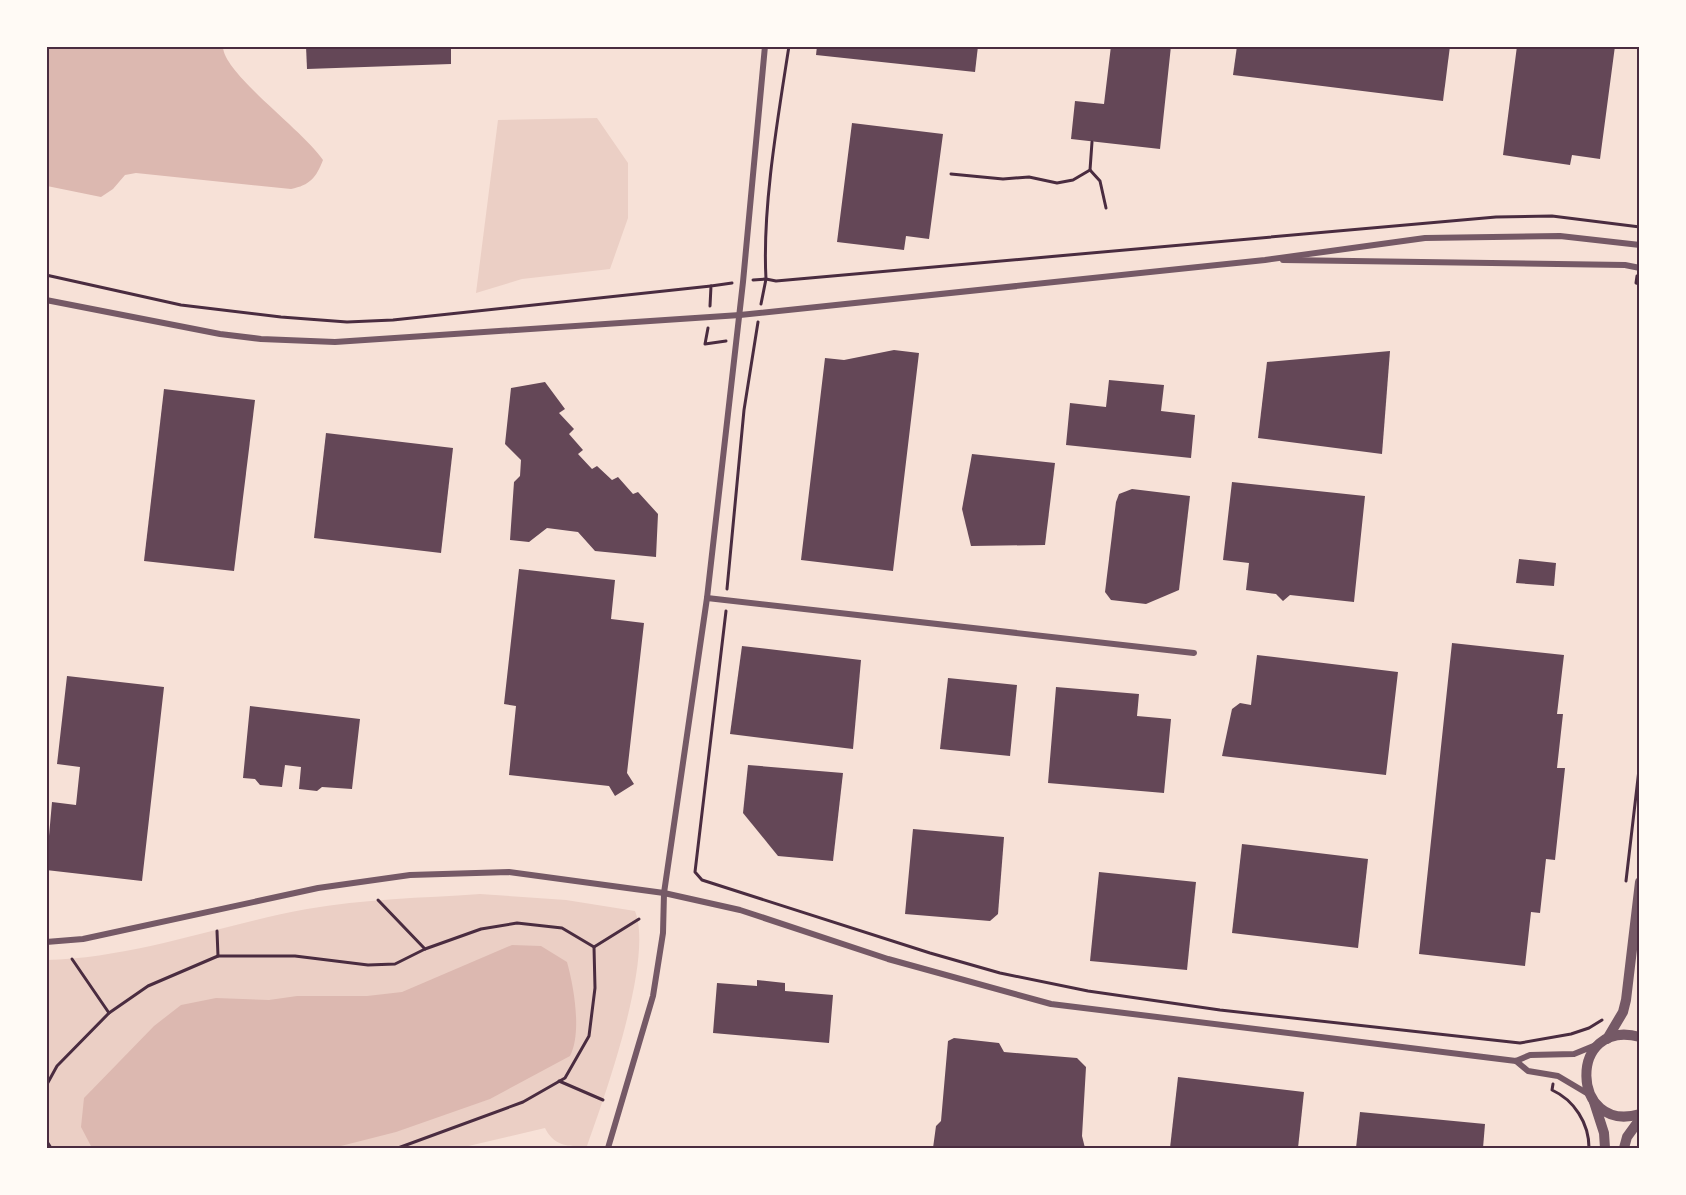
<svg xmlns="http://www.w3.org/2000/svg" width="1686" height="1195" font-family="'Golos Text',sans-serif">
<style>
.green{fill:#ebcfc5}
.water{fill:#dcb8b0}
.building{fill:#644757}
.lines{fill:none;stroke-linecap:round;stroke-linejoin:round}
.path{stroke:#4a2c40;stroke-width:3}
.minor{stroke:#755966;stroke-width:6}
.tertiary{stroke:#755966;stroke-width:10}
.neatline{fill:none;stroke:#4a2c40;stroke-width:2}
</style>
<rect width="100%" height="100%" fill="#f7e1d7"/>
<g class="green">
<polygon points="597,118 628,163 628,218 610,269 522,279 476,293 498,120"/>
<path d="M480 894 566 900 635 911C654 958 605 1096 587 1146 568 1147 554 1146 545 1128L460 1148H47L46 960C135 958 220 925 307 909 363 899 422 898 480 894Z"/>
</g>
<g class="water">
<path d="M46 47H223C224 74 304 131 323 160 316 178 310 185 291 189L136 173 125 175 113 189 101 197 47 186Z"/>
<path d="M512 945 541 946 567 962C574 987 582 1033 570 1056L490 1099 396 1132 333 1148H92L81 1127 84 1098 154 1026 181 1005 216 998 269 1000 297 996H367L402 992Z"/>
</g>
<g class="building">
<polygon points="306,46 451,46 451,64 307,69"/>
<polygon points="817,46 978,46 975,72 816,55"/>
<polygon points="1111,46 1171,46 1160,149 1071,139 1075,101 1104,104"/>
<polygon points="1237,46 1450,46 1443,101 1233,75"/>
<polygon points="1517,46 1615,46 1600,159 1572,155 1570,165 1503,155"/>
<polygon points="852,123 943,134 929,239 906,236 904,250 837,242"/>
<polygon points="894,350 919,353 893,571 801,560 825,358 844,360"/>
<polygon points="1390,351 1382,454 1258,438 1267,362"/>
<polygon points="1109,380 1164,385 1161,411 1195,415 1191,458 1066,445 1070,403 1106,407"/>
<polygon points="545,382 565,409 559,413 574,429 569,434 583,450 578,454 592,469 597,466 612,480 618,477 633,494 638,492 658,514 656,557 595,551 578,532 547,528 529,542 510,540 514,482 520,476 521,460 505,444 511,388"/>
<polygon points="164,389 255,400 234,571 144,561"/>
<polygon points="326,433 453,448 441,553 314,538"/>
<polygon points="972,454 1055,463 1045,545 971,546 962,509"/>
<polygon points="1232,482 1365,496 1354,602 1290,595 1283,601 1276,594 1246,590 1249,563 1223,560"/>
<polygon points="1132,489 1190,496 1179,590 1146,604 1111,600 1105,592 1116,502 1119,494"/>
<polygon points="1519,559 1556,563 1554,586 1516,583"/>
<polygon points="519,569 615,580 611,619 644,623 627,773 634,784 615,796 609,786 509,775 516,706 504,704"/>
<polygon points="1452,643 1564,655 1557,714 1563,714 1557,768 1565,768 1555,860 1546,859 1540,913 1531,912 1525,966 1419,954"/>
<polygon points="742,646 861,660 853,749 730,734"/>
<polygon points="1257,655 1398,672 1386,775 1222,756 1232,709 1240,703 1251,705"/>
<polygon points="67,676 164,687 142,881 46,870 52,802 76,805 80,767 57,764"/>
<polygon points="948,678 1017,685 1010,756 940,749"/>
<polygon points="1056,687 1139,694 1137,716 1171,719 1164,793 1048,783"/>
<polygon points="250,706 360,719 352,789 322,787 317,791 299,789 301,767 285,765 282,787 260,785 255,779 243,778"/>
<polygon points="748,765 843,773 833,861 778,856 743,813"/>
<polygon points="913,829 1004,837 998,914 990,921 905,914"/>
<polygon points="1242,844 1368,859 1358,948 1232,933"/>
<polygon points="1099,872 1196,882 1187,970 1090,961"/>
<polygon points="757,980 785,983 785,991 833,995 829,1043 713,1033 717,983 757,986"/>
<polygon points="954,1038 999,1043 1004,1052 1077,1058 1086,1067 1082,1136 1085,1148 933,1148 936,1126 941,1121 948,1041"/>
<polygon points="1178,1077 1304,1092 1298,1148 1170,1148"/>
<polygon points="1360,1112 1485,1124 1483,1148 1356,1148"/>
</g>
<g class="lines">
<g class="path">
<path d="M789 46C778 117 762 208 766 279L776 281 1496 217 1552 216 1640 227"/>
<polyline points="1090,170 1100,181 1106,208"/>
<polyline points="951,174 1003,179 1029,177 1057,183 1073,180 1090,170 1092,142"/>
<polyline points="46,275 181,305 281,317 347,322 393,320 711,286"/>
<polyline points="1637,276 1636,283 1640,284"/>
<polyline points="753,280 766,279 761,304"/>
<polyline points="710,306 711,286 732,283"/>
<polyline points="708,328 705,344 726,341"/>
<polyline points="727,589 744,410 758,322"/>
<polyline points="726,611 695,872 702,880 930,953 1000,973 1088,991 1220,1010 1520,1043 1571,1034 1589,1028 1602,1020"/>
<polyline points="1626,881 1640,761"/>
<polyline points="378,900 425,949"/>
<polyline points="217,931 218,956"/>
<polyline points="594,947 639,919"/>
<polyline points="72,959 109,1013"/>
<polyline points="559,1081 603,1100"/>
<path d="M1553 1084 1552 1090C1574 1100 1589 1123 1589 1148"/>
<polyline points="46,1086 57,1066 109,1013 148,986 218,956 295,956 368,965 395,964 425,949 481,929 517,923 562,928 594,947 595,988 589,1036 565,1078 523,1102 398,1148"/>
<polyline points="46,1140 51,1148"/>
</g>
<g class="minor">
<polyline points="1283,260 1625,265 1640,268"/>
<polyline points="46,300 220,334 261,339 335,342 740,315 1265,260 1425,238 1560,236 1640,245"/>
<polyline points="707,598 1194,653"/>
<polyline points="46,942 83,939 318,888 410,875 509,872 664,893 740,910 888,959 1051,1004 1516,1061 1530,1055 1574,1054 1596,1045"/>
<polyline points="1516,1061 1528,1071 1558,1076 1590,1095"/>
<polyline points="608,1148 653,996 663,933 664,893 707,598 743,282 765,46"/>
</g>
<g class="tertiary">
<path d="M1640 1037C1567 1017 1570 1135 1640 1114"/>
<polyline points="1607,1039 1623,1012 1626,1000 1640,882"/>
<polyline points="1594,1102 1604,1133 1605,1148"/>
<polyline points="1624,1148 1627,1137 1640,1119"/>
</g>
</g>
<rect width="1686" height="1195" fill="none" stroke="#fffaf5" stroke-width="96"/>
<rect x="48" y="48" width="1590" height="1099" class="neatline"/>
</svg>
